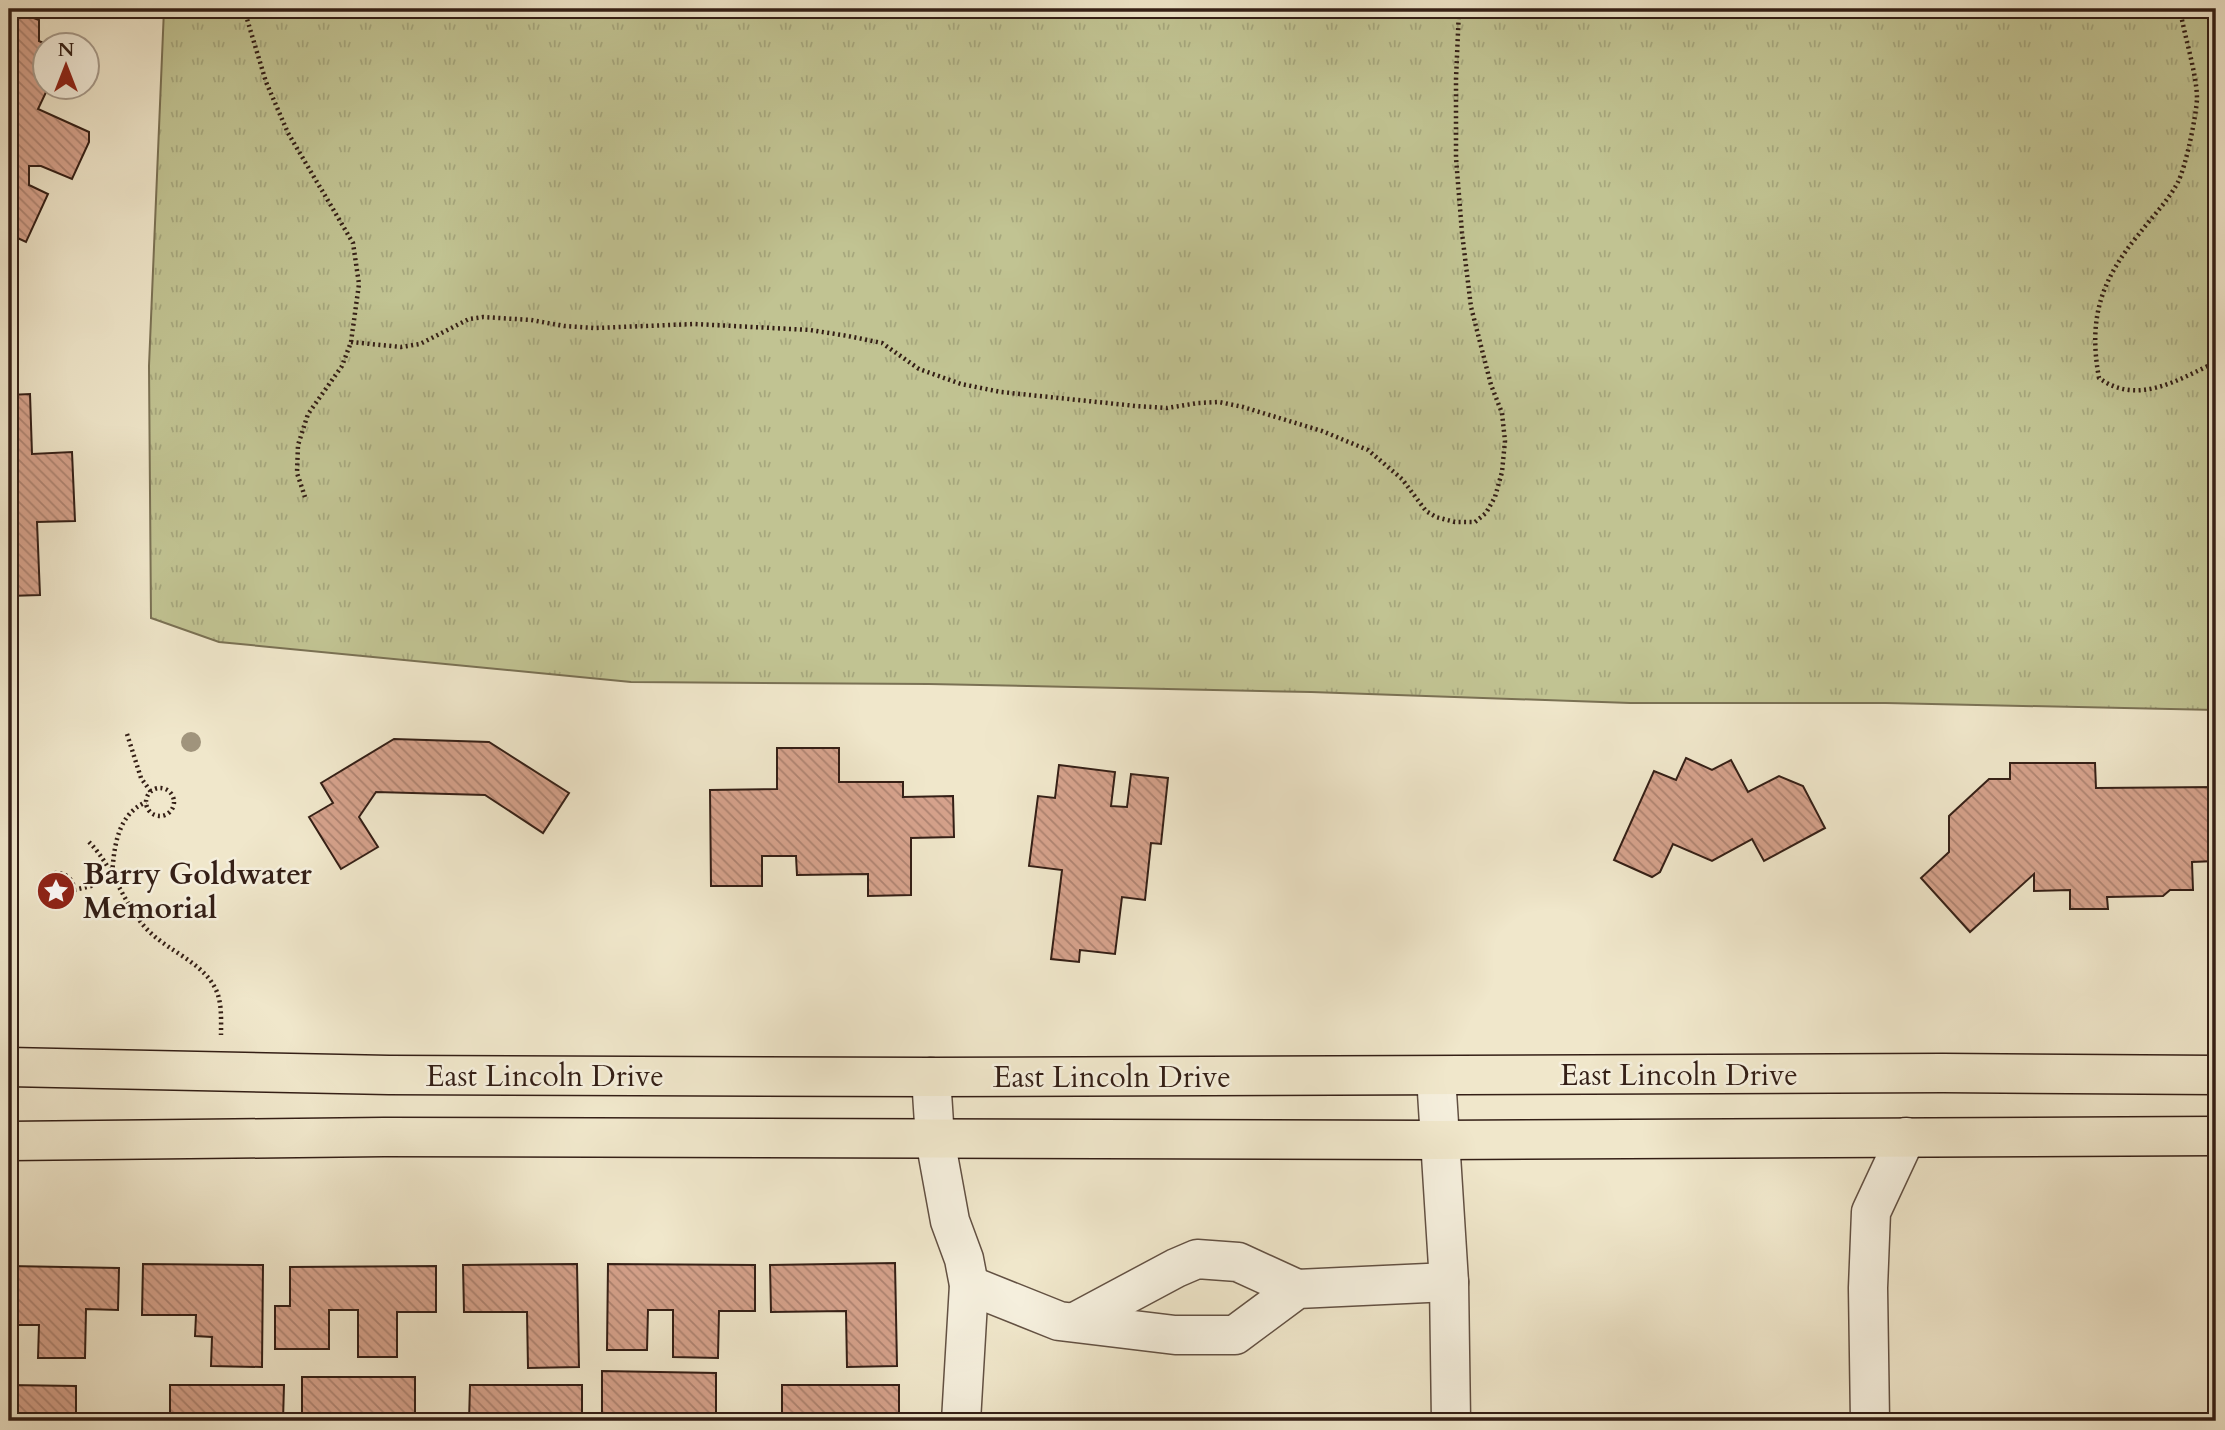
<svg xmlns="http://www.w3.org/2000/svg" width="2225" height="1430" font-family="Cardo,serif">
<style>
.grass{fill:url(#grass-tufts);stroke:#7a7154;stroke-width:2}
.building{fill:url(#building-back-hatch);stroke:#341f16;stroke-width:2}
.lines{fill:none;stroke-linecap:round;stroke-linejoin:round}
.minor-casing{stroke:#635143;stroke-width:41}
.major-casing{stroke:#341f16;stroke-width:41}
.path{stroke:#341f16;stroke-width:4.5;stroke-dasharray:2 3.5;stroke-linecap:butt}
.minor{stroke:#f5efdd;stroke-width:38}
.major{stroke:#f0e7cb;stroke-width:38}
.tree{fill:#a0947c}
.labels{text-anchor:middle;stroke-width:5;stroke-linejoin:round;paint-order:stroke}
.poi-label{font-size:30px;font-weight:bold;fill:#341f16;stroke:#f5efdd;text-anchor:start}
.street-label{font-size:30px;fill:#341f16;stroke:#f5efdd}
</style>
<defs>
<pattern id="grass-tufts" width="24" height="20" patternUnits="userSpaceOnUse" patternTransform="scale(1.75)"><rect width="24" height="20" fill="#c1c392"/><path d="M3 7l-1-3M5 7V3M7 7l1-3M15 17l-1-3M17 17v-4M19 17l1-3" fill="none" stroke="#a6a77d"/></pattern>
<pattern id="building-back-hatch" width="6" height="6" patternUnits="userSpaceOnUse" patternTransform="scale(1.75)"><rect width="6" height="6" fill="#d6a28c"/><path d="M-1 5l2 2M0 0l6 6M5-1l2 2" fill="none" stroke="#ae8371"/></pattern>
</defs>
<rect width="100%" height="100%" fill="#f0e7cb"/>
<filter id="stains"><feTurbulence type="fractalNoise" baseFrequency=".00286" numOctaves="4"/><feColorMatrix values="0 0 0 0 .2 0 0 0 0 .09 0 0 0 0 .02 0 0 0 .5 -.17"/></filter>
<radialGradient id="worn" r=".72"><stop offset=".6" stop-color="#630" stop-opacity="0"/><stop offset="1" stop-color="#630" stop-opacity=".3"/></radialGradient>
<polygon class="grass" points="164,9 2216,9 2216,710 1886,703 1630,703 1311,692 929,684 631,682 219,642 151,618 149,366"/>
<g class="building">
<polygon points="10,9 39,20 39,41 50,46 46,46 46,88 48,88 38,109 89,132 89,142 72,179 41,166 29,166 29,185 48,194 26,242 9,234"/>
<polygon points="30,394 32,454 72,452 75,521 37,522 40,595 9,596 9,395"/>
<polygon points="394,739 489,742 569,793 543,833 485,795 376,792 359,817 378,847 341,869 309,817 333,803 321,783"/>
<polygon points="777,748 839,748 839,782 903,782 903,797 953,796 954,837 911,838 911,895 868,896 868,874 797,875 796,856 762,856 762,886 711,886 710,790 777,789"/>
<polygon points="1686,758 1712,770 1731,760 1748,792 1779,776 1803,786 1825,828 1764,861 1752,839 1712,861 1673,844 1660,872 1652,877 1614,860 1654,771 1676,780"/>
<polygon points="2010,763 2095,763 2096,788 2216,787 2216,861 2192,862 2193,890 2170,890 2163,896 2107,897 2108,909 2070,909 2070,890 2034,891 2034,874 1970,932 1921,878 1949,852 1949,816 1989,779 2010,779"/>
<polygon points="1059,765 1115,772 1111,806 1127,807 1131,774 1168,778 1161,844 1151,843 1145,900 1122,897 1115,954 1080,950 1079,962 1051,959 1062,870 1029,866 1038,796 1055,798"/>
<polygon points="895,1263 897,1366 847,1367 846,1311 771,1312 770,1265"/>
<polygon points="143,1264 263,1265 262,1367 211,1366 212,1337 195,1336 196,1315 142,1315"/>
<polygon points="577,1264 579,1367 528,1368 527,1312 464,1312 463,1265"/>
<polygon points="608,1264 755,1265 755,1311 719,1311 718,1358 673,1357 673,1310 648,1310 647,1350 607,1350"/>
<polygon points="9,1266 119,1268 118,1310 86,1309 85,1358 38,1358 39,1325 12,1325 11,1349 9,1349"/>
<polygon points="436,1266 436,1312 397,1312 397,1357 358,1357 358,1310 329,1310 329,1349 275,1349 275,1306 290,1306 290,1267"/>
<polygon points="602,1371 716,1373 716,1421 683,1421 683,1418 667,1417 666,1421 602,1421"/>
<rect x="302" y="1377" width="113" height="44"/>
<polygon points="9,1385 76,1386 76,1421 9,1421"/>
<polygon points="170,1385 284,1385 283,1421 170,1421"/>
<polygon points="470,1385 582,1385 582,1421 469,1421"/>
<rect x="782" y="1385" width="117" height="36"/>
</g>
<g class="lines">
<g class="minor-casing">
<g id="minor">
<polyline points="1436,1076 1449,1282 1451,1421"/>
<polyline points="931,1077 935,1139 950,1221 964,1259 969,1285 961,1421"/>
<polyline points="969,1285 1059,1321 1175,1335 1235,1335 1297,1289 1449,1282"/>
<polyline points="1075,1322 1176,1268 1197,1259 1238,1262 1297,1289"/>
<polyline points="1870,1421 1868,1288 1871,1212 1906,1137"/>
</g>
</g>
<g class="major-casing">
<g id="major">
<polyline points="9,1067 389,1075 931,1077 1943,1073 2216,1075"/>
<polyline points="9,1141 384,1137 1439,1140 2216,1136"/>
</g>
</g>
<g class="path">
<polyline points="244,9 266,82 288,133 353,243 359,284 351,342 342,366 308,414 298,445 297,473 305,497"/>
<path d="M2180 9C2184 35 2197 74 2197 99 2196 117 2186 166 2178 182 2168 201 2152 217 2139 234 2101 280 2088 318 2099 378 2137 406 2178 380 2216 362"/>
<polyline points="351,342 401,347 420,344 469,319 483,317 531,320 564,326 595,328 695,324 810,330 848,336 882,343 919,369 961,384 1001,392 1136,406 1167,408 1198,403 1219,402 1243,407 1322,431 1368,450 1402,479 1426,511 1436,517 1455,522 1475,522 1486,513 1495,497 1502,472 1505,441 1502,413 1491,385 1471,307 1462,233 1456,158 1456,79 1459,9"/>
<polyline points="127,734 141,778 151,792"/>
<circle cx="160" cy="802" r="14"/>
<path d="M89 842C115 868 125 911 153 935 173 953 206 965 217 992 222 1005 221 1022 221 1035"/>
<circle cx="57" cy="890" r="17"/>
<path d="M74 890 91 886 112 876C114 847 117 815 146 802"/>
</g>
<use href="#minor" class="minor"/>
<use href="#major" class="major"/>
</g>
<circle class="tree" cx="191" cy="742" r="10"/>
<defs>
<g id="sight-disc" transform="scale(2.0125)"><circle r="9.5" fill="#8f2418" stroke="#f5efdd"/><path d="M0-6L1.8-2.2L6-1.7L2.9 1.2L3.7 5.4L0 3.3L-3.7 5.4L-2.9 1.2L-6-1.7L-1.8-2.2Z" fill="#fff"/></g>
</defs>
<g fill-rule="evenodd">
<use href="#sight-disc" x="56" y="891"/>
</g>
<g class="labels">
<g class="poi-label">
<text x="83" y="884">Barry Goldwater<tspan x="83" dy="34">Memorial</tspan></text>
</g>
<g class="street-label">
<text x="1679" y="1085">East Lincoln Drive</text>
<text x="545" y="1086">East Lincoln Drive</text>
<text x="1112" y="1087">East Lincoln Drive</text>
</g>
</g>
<rect width="2225" height="1430" fill="none" stroke="#f0e7cb" stroke-width="35"/>
<rect x="10" y="10" width="2204" height="1409" fill="none" stroke="#341f16" stroke-width="3.5"/>
<rect x="18" y="18" width="2190" height="1395" fill="none" stroke="#341f16" stroke-width="2"/>
<g transform="translate(66 66)"><circle r="33" fill="#f5efdd" stroke="#a89c8d" stroke-width="2"/>
<path d="M0-5L12 26L0 18L-12 26Z" fill="#8f2418"/>
<text y="-10" font-size="19" font-weight="bold" text-anchor="middle" fill="#341f16">N</text>
</g>
<rect width="100%" height="100%" filter="url(#stains)"/>
<rect width="100%" height="100%" fill="url(#worn)"/>
</svg>
